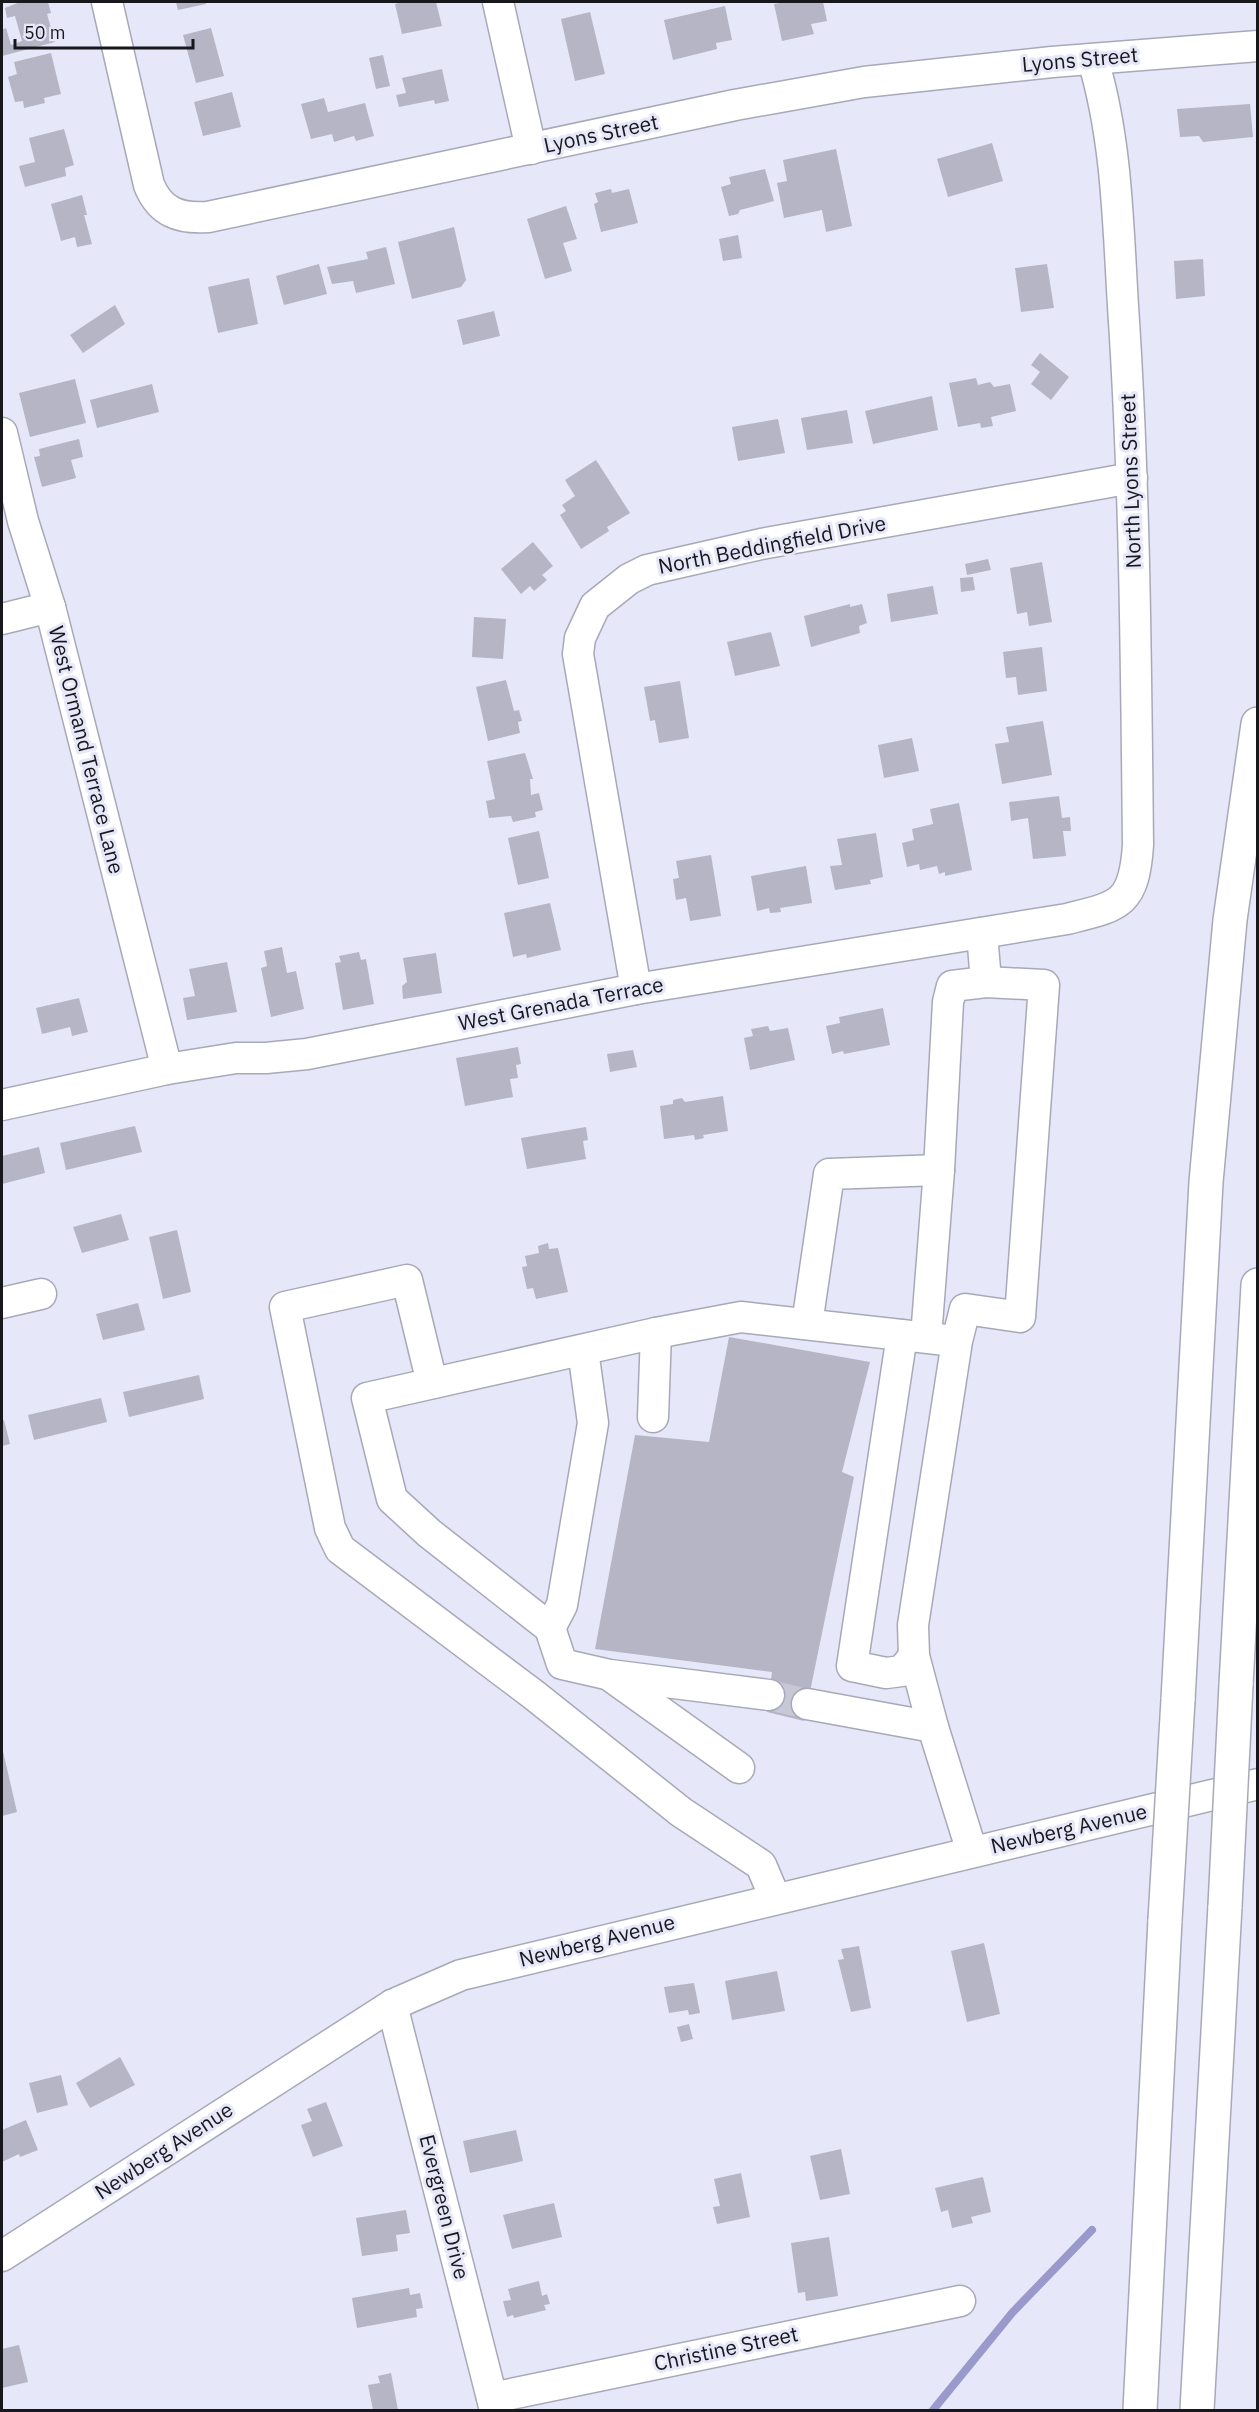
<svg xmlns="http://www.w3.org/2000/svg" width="1259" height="2412" font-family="'IBM Plex Sans',sans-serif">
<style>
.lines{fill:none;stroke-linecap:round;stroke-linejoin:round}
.stream{stroke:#9999cb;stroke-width:8}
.building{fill:#b5b5c5}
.minor-tunnel{stroke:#c7c8d7;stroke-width:30;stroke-dasharray:30 15;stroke-linecap:butt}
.minor-casing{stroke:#a8a9b8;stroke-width:33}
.highway-casing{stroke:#a8a9b8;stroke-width:36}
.minor{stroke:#fff;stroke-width:30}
.highway{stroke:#fff;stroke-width:33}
.highway-bridge-casing{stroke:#a8a9b8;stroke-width:36;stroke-linecap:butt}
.highway-bridge{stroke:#fff;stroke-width:33}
.labels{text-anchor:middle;stroke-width:6;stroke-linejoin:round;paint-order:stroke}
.street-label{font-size:21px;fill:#17171c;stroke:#e6e7f8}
</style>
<rect width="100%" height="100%" fill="#e6e7f8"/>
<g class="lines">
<polyline class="stream" points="933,2410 1012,2313 1092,2230"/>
</g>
<g class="building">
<polygon points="20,2 48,2 51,13 47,14 55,42 2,56 2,30 6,28 11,45 22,41 15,16 7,18 5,8"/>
<polygon points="176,2 206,2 206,4 178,10"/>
<polygon points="403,2 436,2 442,26 402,34 395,4"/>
<polygon points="786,2 823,2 827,21 811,24 814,34 782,41 774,4"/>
<polygon points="725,6 732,40 716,43 717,49 673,60 664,20"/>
<polygon points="590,12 605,74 575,81 561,19"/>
<polygon points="211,28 224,76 196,83 183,35"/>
<polygon points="51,53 61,94 44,98 45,103 24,108 23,101 15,102 8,77 17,74 14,62"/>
<polygon points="383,55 390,86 376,89 369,58"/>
<polygon points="442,69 449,101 435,104 434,100 399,107 396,95 406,93 402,78"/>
<polygon points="232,92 241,127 203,136 194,102"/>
<polygon points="324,98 328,112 365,103 374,136 356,141 354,136 334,142 332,134 311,139 301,104"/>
<polygon points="1250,104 1253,137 1203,142 1199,136 1180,137 1177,109"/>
<polygon points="64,129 74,165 65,168 66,176 25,187 19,166 35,162 29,138"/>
<polygon points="992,143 1003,181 948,197 937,159"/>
<polygon points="836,149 852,226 826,232 822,210 784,218 777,183 787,181 783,160"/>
<polygon points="765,169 774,201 740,210 738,214 729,216 721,187 731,184 729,177"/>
<polygon points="611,189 612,193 629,189 638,223 601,232 594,204 598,202 595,193"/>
<polygon points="82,195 87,215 84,215 92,244 77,247 75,237 61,241 51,204"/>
<polygon points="566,206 577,239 563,243 572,271 545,279 527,219"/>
<polygon points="454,227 466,280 461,287 412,299 398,242"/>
<polygon points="738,235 742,258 723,261 719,239"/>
<polygon points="386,247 395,284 356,293 353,281 332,284 327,267 368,259 366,252"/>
<polygon points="1203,259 1205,296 1176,299 1174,261"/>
<polygon points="319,264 327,294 284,305 276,276"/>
<polygon points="1047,264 1054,308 1021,312 1015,268"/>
<polygon points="249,278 258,324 218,333 208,287"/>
<polygon points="115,305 125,324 83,353 70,335"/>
<polygon points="494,311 500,336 463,345 457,320"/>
<polygon points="1040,353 1069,377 1051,400 1031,384 1040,372 1031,365"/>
<polygon points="976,378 978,385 990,382 994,387 1010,384 1016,411 991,417 993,426 981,428 980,423 958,427 949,383"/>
<polygon points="75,379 86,423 30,437 19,393"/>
<polygon points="152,384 159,412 97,428 90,400"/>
<polygon points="932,396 938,430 873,444 865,411"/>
<polygon points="847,410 853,443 807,450 801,418"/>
<polygon points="778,419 785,453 738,461 732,427"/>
<polygon points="79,439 83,457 71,460 76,478 42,487 34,457 40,456 39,449"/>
<polygon points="596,460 630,513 607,527 609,531 581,549 560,515 566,511 562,505 575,496 565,480"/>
<polygon points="533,542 553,566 542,575 547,580 534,591 530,586 521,594 501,569"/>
<polygon points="988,559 991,570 967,575 965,564"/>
<polygon points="1042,562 1052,622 1029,626 1027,612 1017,614 1010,568"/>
<polygon points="973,577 975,590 961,592 960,578"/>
<polygon points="933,586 938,614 891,622 887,594"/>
<polygon points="850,604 850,607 862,604 867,623 859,626 860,633 811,647 804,616"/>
<polygon points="474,617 506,619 503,659 472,657"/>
<polygon points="771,632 780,666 735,676 727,642"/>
<polygon points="1042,647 1047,691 1018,695 1016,677 1006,678 1003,652"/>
<polygon points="506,680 514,711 519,710 522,721 518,722 520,733 488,741 476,687"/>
<polygon points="680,681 689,738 659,743 655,720 650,721 644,687"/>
<polygon points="1043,721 1052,775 1002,784 995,744 1009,742 1006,727"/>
<polygon points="912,738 919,771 884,778 878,745"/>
<polygon points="525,753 533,779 530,779 531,795 539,793 543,810 535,812 536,817 513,822 511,816 489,818 486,801 495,799 487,761"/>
<polygon points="1059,796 1062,818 1070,817 1071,831 1063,831 1066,856 1033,859 1028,818 1011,821 1009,802"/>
<polygon points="959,803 972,870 945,876 945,872 939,874 937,866 920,870 919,864 907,867 902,843 914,840 912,829 933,824 930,809"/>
<polygon points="539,831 549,878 518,885 508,838"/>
<polygon points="876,833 883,877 870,880 871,884 835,890 830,866 842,865 837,839"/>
<polygon points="711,855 721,916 690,921 686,898 676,900 673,879 679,878 676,861"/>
<polygon points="806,866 812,903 780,908 781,912 770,913 769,908 757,911 751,876"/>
<polygon points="550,903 561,950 527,958 526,954 513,957 504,913"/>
<polygon points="282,947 287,973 296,971 304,1009 271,1017 261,968 267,966 264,951"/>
<polygon points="359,952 361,960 366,959 374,1004 343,1010 335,963 341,962 339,956"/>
<polygon points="436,953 442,993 403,999 402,986 407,982 403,958"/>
<polygon points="227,962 237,1012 187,1020 183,998 195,996 189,969"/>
<polygon points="79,998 88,1032 72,1036 70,1027 42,1034 36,1008"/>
<polygon points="883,1008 890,1045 844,1054 843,1051 832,1054 826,1026 840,1023 839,1017"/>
<polygon points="768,1026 770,1031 788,1028 795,1060 750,1070 744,1038 753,1036 751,1029"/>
<polygon points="518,1047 521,1064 516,1065 518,1078 510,1079 513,1097 465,1106 456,1058"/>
<polygon points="633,1050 637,1067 610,1072 607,1054"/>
<polygon points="723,1096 728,1131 703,1135 704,1138 695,1140 694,1135 664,1139 660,1106 673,1104 673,1100 682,1098 685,1102"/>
<polygon points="135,1126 142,1152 66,1170 60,1143"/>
<polygon points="586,1127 588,1140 583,1141 586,1159 527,1169 521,1138"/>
<polygon points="39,1147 45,1173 2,1184 2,1156"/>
<polygon points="121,1214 129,1240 82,1253 73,1227"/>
<polygon points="177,1230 191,1292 163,1299 149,1237"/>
<polygon points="548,1243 549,1249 558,1248 568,1292 536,1299 533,1288 527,1289 522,1267 527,1266 525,1256 539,1253 538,1246"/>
<polygon points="138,1303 145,1330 103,1340 96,1314"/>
<polygon points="729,1337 870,1362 842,1472 854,1477 804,1721 767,1712 772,1672 595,1649 635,1435 709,1442"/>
<polygon points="199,1375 204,1399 129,1417 123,1392"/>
<polygon points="101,1398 107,1422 34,1440 28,1415"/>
<polygon points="4,1420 10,1444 2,1446 2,1421"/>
<polygon points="2,1747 17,1812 2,1816"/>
<polygon points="984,1943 1000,2014 967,2022 951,1951"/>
<polygon points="859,1946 871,2008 851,2012 838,1960 844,1959 841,1949"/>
<polygon points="777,1971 785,2011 732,2020 725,1981"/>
<polygon points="694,1983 700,2013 689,2015 688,2010 669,2013 664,1987"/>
<polygon points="689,2024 693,2039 681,2042 677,2027"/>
<polygon points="120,2057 135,2085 90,2108 76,2083"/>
<polygon points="61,2075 68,2105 37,2113 29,2083"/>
<polygon points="326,2102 343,2146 313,2157 301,2125 312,2121 307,2109"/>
<polygon points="26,2120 38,2150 20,2157 19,2154 2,2162 2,2130"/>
<polygon points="516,2130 523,2161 470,2173 463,2141"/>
<polygon points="841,2149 850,2194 820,2200 810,2156"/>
<polygon points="741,2173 750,2217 717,2224 713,2207 720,2206 714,2179"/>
<polygon points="983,2177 991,2212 971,2217 973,2223 952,2228 948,2210 941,2212 935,2188"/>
<polygon points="554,2203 562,2237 512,2249 503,2215"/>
<polygon points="406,2210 410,2233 396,2235 398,2251 362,2256 356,2218"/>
<polygon points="829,2237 838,2296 806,2301 805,2292 798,2293 791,2243"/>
<polygon points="539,2281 542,2296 547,2294 550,2304 544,2305 546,2310 514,2318 513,2315 507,2317 503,2301 511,2300 508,2289"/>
<polygon points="409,2288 410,2295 420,2293 423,2308 416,2309 417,2317 357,2328 352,2298"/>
<polygon points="19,2345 28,2382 2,2388 2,2349"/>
<polygon points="391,2373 398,2410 373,2410 368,2385 380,2383 378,2376"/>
</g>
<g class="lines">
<polyline class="minor-tunnel" points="769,1695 807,1704"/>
<g class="minor-casing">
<g id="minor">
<path d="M107 2 149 185C160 212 179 219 208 217L735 105 864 82 1052 62 1258 46"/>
<polyline points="498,2 531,149"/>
<polyline points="2,433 23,521 50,607 167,1069"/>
<polyline points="2,619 50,607"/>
<polyline points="982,933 986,982"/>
<polyline points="636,989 578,654 580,638 595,606 629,579 647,570 761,544 1132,478"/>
<path d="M2 1105 167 1069 236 1058H266L307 1054 636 989 1067 919C1119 906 1134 905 1138 845 1136 666 1135 486 1123 306 1118 224 1117 140 1093 60"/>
<polyline points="2,1303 41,1294"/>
<polyline points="807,1324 829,1174 939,1170"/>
<polyline points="902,1335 852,1666 886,1673 902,1671 914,1656"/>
<polyline points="926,1337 939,1170 948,1002 952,986 986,982 1044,985 1020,1317 965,1309 957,1341 913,1625 914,1656 933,1727 972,1852"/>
<polyline points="432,1383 407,1280 285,1307 330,1528 340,1549 534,1695 681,1812 761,1865 775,1898"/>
<polyline points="653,1417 656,1333"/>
<polyline points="550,1628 562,1605 593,1423 583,1350"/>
<polyline points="612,1677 739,1768"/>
<polyline points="769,1695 610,1675 562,1664 550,1628 429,1533 392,1499 367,1398 656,1333 741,1317 946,1340"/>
<polyline points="807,1704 933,1727"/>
<polyline points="392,2005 495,2410"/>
<polyline points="2,2256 392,2005 461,1975 1258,1784"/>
<polyline points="492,2398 960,2301"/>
</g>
</g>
<g class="highway-casing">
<g id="highway">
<polyline points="1236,1685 1258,1285"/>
<polyline points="1178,1700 1206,1182 1230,920 1258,724"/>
<polyline points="1140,2410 1165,1920"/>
<polyline points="1197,2410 1225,1906"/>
</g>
</g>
<use href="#minor" class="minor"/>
<use href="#highway" class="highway"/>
<g class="highway-bridge-casing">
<g id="highway-bridge">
<polyline points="1225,1906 1236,1685"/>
<polyline points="1165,1920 1178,1700"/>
</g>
</g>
<use href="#highway-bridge" class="highway-bridge"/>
</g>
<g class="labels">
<g class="street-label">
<text transform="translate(1080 60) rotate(-5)" y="7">Lyons Street</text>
<text transform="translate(601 134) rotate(-12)" y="7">Lyons Street</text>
<text transform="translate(1131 481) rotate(-92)" y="7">North Lyons Street</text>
<text transform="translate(772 545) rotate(-11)" y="7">North Beddingfield Drive</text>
<text transform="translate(86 750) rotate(76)" y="7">West Ormand Terrace Lane</text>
<text transform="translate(561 1004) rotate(-11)" y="7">West Grenada Terrace</text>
<text transform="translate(1069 1829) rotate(-13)" y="7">Newberg Avenue</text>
<text transform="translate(597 1941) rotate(-14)" y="7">Newberg Avenue</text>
<text transform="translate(164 2151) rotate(-33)" y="7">Newberg Avenue</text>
<text transform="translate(444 2207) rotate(76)" y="7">Evergreen Drive</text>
<text transform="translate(726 2349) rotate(-12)" y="7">Christine Street</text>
</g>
</g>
<rect width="1259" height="2412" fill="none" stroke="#17171c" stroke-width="6"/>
<path d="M15 39v9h178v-9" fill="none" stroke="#17171c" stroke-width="3"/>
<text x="24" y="39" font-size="18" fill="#17171c" stroke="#e6e7f8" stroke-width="4.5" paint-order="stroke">50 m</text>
</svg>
